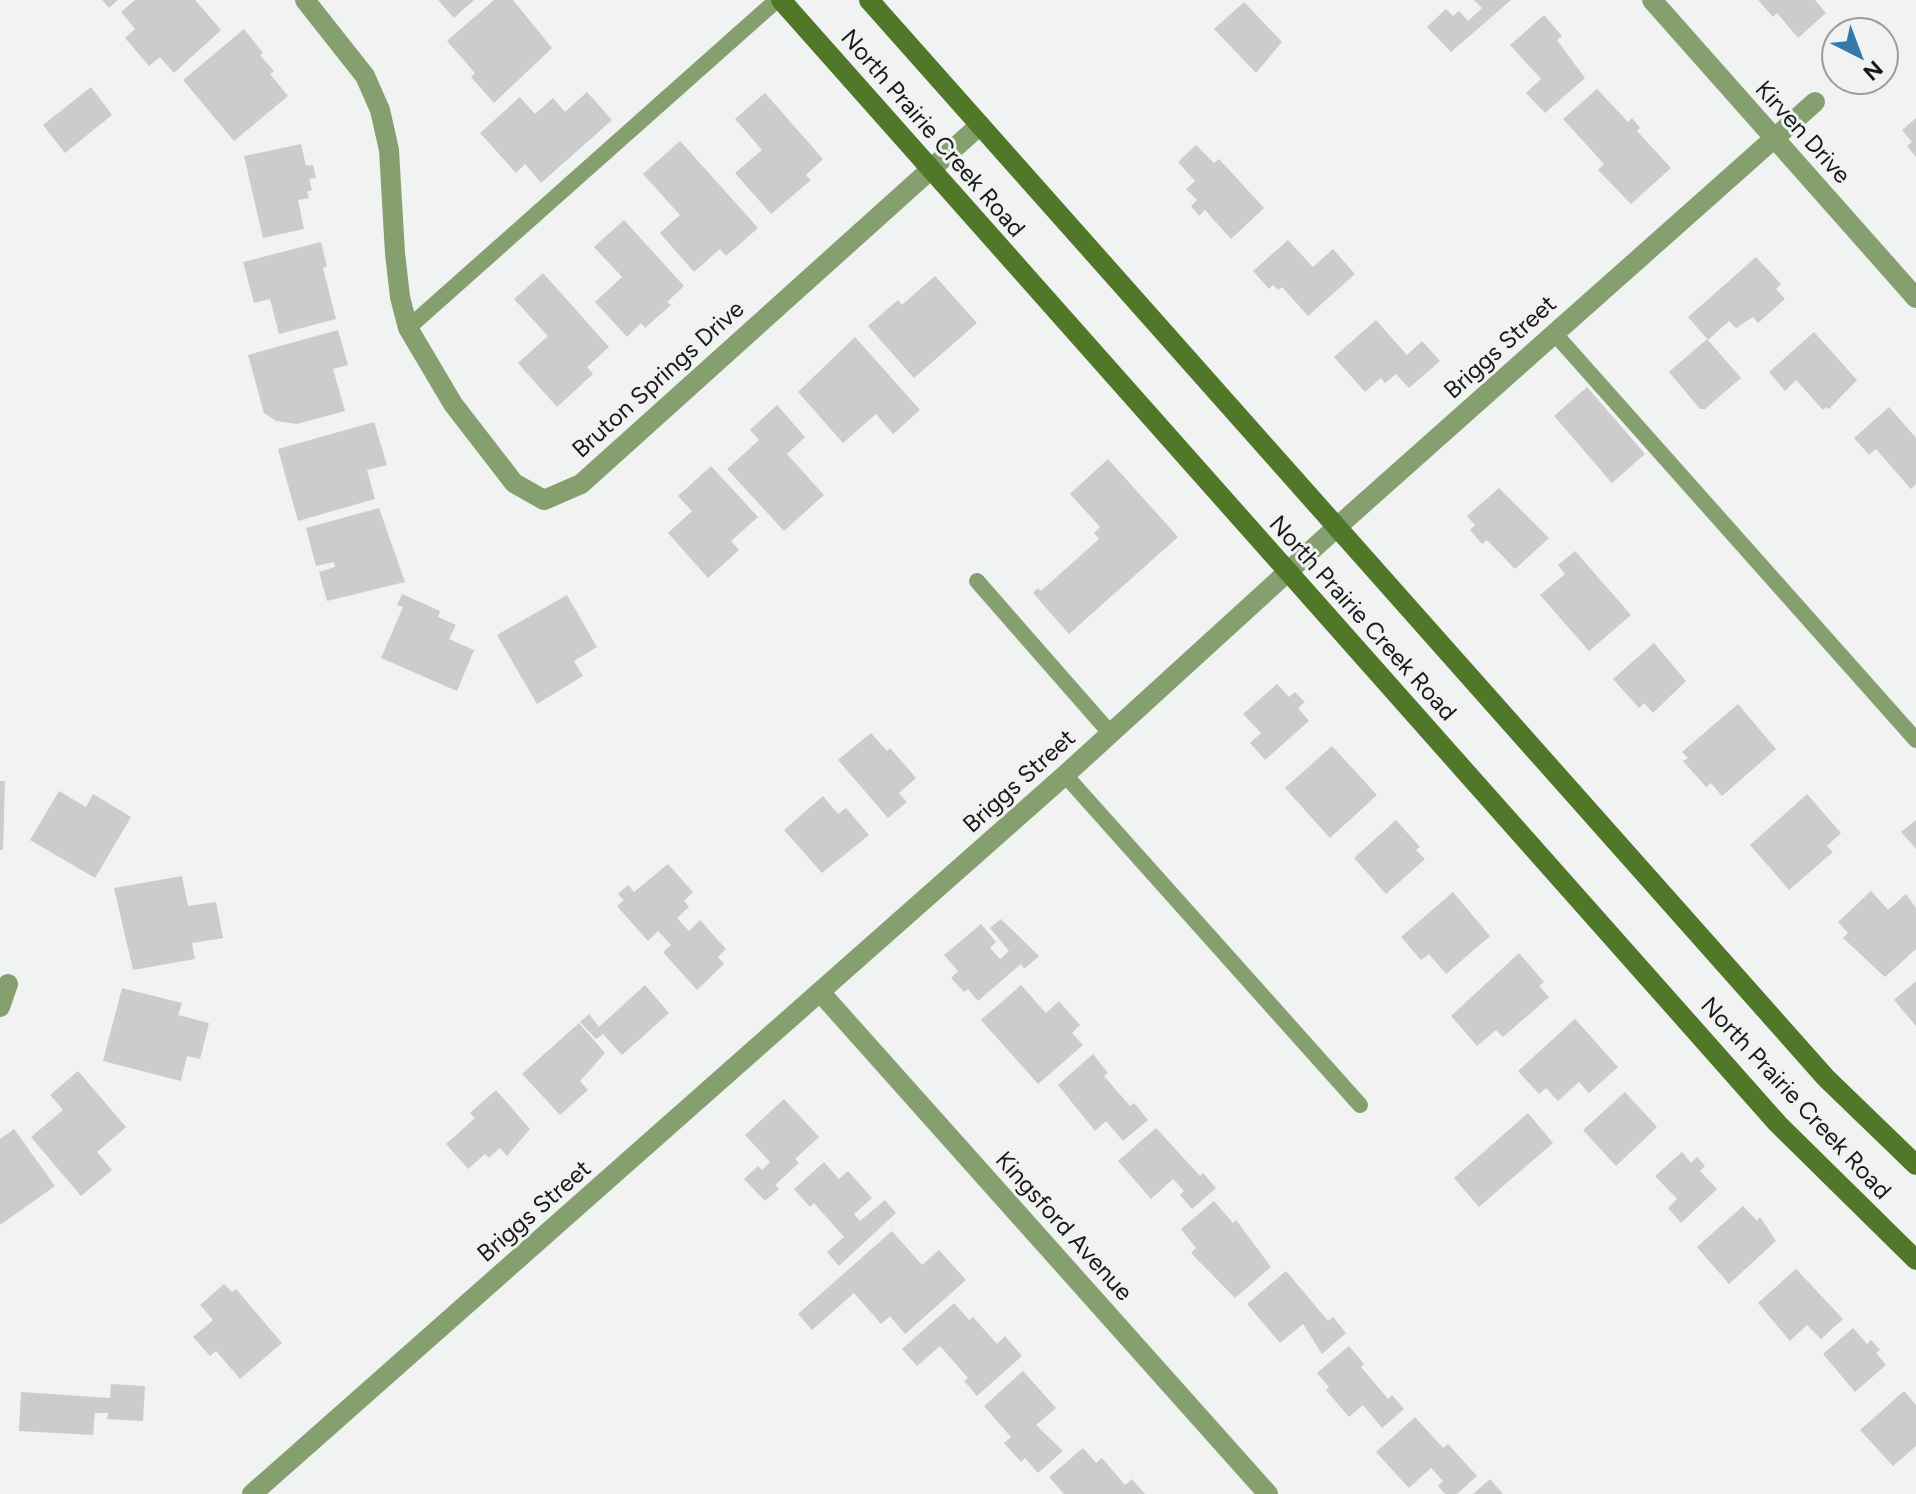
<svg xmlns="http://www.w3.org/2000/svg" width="1916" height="1494" font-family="Figtree,sans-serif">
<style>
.building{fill:#cacdcc}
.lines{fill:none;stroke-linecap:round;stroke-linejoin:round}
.service{stroke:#859f6e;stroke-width:16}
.minor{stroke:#859f6e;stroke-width:20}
.tertiary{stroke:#859f6e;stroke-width:20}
.secondary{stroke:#517729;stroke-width:20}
.labels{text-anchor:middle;stroke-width:6;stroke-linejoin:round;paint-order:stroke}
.street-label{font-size:24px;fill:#181918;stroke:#f0f3f1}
</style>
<rect width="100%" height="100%" fill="#f0f3f1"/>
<g class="building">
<polygon points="102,0 118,0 109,8"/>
<polygon points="135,0 195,0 221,30 174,73 160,57 149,66 125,38 135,29 121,12"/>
<polygon points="438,0 474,0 454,18"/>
<polygon points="494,0 513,0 552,48 494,103 471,77 475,73 447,41"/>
<polygon points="1474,0 1511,0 1451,52 1427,27 1446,9 1453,16 1459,11 1468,21 1482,8"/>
<polygon points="1758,0 1815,0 1826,13 1798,38 1777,13 1773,17"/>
<polygon points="1244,2 1282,42 1256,73 1214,29"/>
<polygon points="1544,15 1562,36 1557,40 1585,78 1545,113 1526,93 1541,79 1510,45"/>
<polygon points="244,29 263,53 260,55 274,71 270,74 288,96 234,141 183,80"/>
<polygon points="91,87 112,115 65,153 43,125"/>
<polygon points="1597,89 1628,122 1632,118 1640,128 1637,131 1671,168 1631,204 1598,170 1604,164 1563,119"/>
<polygon points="587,92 612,120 541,183 525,164 516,173 480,133 520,97 535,114 553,98 565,112"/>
<polygon points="765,93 823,159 806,175 811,180 771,214 735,173 762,150 735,119"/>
<polygon points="1916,118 1916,157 1907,146 1912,142 1902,130"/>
<polygon points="680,141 758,228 726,256 720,249 694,272 660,233 680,215 643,174"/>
<polygon points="301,144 306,166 313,165 316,178 309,179 312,190 307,192 309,198 298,200 304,229 263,238 244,156"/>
<polygon points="1196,145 1214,163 1219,159 1264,208 1231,239 1205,210 1199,216 1191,206 1197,200 1186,189 1195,181 1178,162"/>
<polygon points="624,220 684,286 667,302 671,305 645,328 641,323 627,337 595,302 622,277 594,247"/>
<polygon points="1288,240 1313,267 1333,249 1355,274 1308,316 1282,287 1278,290 1273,285 1269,289 1253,271"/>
<polygon points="321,242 327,266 323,268 336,319 279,334 270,299 254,303 243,262"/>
<polygon points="1756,257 1781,284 1776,289 1785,299 1758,323 1753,317 1736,328 1729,321 1708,340 1688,317"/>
<polygon points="543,273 609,347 587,367 593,374 557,407 518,363 548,336 514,299"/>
<polygon points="935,276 977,323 914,378 868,326 898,300 902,305"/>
<polygon points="1376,320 1407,355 1422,341 1440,361 1409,388 1396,374 1385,383 1381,378 1365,392 1334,357"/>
<polygon points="338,330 348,365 333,369 345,411 297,424 276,421 264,413 248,355"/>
<polygon points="1814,332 1857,380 1829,409 1826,407 1823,410 1796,380 1785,391 1769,372"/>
<polygon points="855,337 920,410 893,434 876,414 843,443 798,392"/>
<polygon points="1707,339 1741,378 1705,409 1700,409 1669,372"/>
<polygon points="1587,387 1645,454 1612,483 1554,416"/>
<polygon points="777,405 805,437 787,454 824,495 784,531 727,469 759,440 750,430"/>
<polygon points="1889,407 1916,438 1916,484 1911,489 1876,449 1869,455 1854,438"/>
<polygon points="374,422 387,465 367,470 375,499 298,521 278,449"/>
<polygon points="1108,459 1178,537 1069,634 1033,593 1038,588 1041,591 1099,539 1094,533 1100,527 1070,494"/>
<polygon points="711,466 758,517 731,541 739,550 708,578 668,533 692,511 678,496"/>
<polygon points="1499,488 1549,538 1515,569 1487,540 1482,544 1470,530 1475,525 1467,516"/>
<polygon points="379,508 405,582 327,601 319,572 335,567 334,562 316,566 306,528"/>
<polygon points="1575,551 1631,615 1589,651 1540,595 1565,574 1558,565"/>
<polygon points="402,594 440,611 438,617 456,625 449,639 474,650 457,691 381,658 403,607 397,605"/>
<polygon points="567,595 597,647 574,661 583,676 537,704 497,635"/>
<polygon points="1654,643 1686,681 1653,713 1644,703 1639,708 1613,679"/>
<polygon points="1277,684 1289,697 1295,692 1305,702 1298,708 1309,721 1265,760 1250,743 1261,733 1243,714"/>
<polygon points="1738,704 1776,749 1722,796 1711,783 1706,787 1683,761 1688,758 1682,752"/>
<polygon points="871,733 887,751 890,748 916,778 899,793 907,802 888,818 838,760"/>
<polygon points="1332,746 1377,795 1330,838 1285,788"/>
<polygon points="0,781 5,781 3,850 0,850"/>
<polygon points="59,791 86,807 93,794 131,817 95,878 30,840"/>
<polygon points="1807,794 1841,833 1827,846 1833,852 1789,890 1750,845"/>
<polygon points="823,796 838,814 846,808 869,835 822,873 784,830"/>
<polygon points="1396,820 1420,847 1416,850 1425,859 1386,894 1354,858"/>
<polygon points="1916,820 1916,849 1901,832"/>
<polygon points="668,864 693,892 684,901 689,907 677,918 689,931 700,920 726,949 718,957 724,964 697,990 663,952 671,945 658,931 648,941 617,906 624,900 618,894 628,885 634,892"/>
<polygon points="182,876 188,906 216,902 223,938 192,943 195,959 133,970 114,888"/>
<polygon points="1871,891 1888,910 1906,894 1916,908 1916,949 1885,977 1843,938 1848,933 1838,922"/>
<polygon points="1453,892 1490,936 1446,974 1429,954 1421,960 1401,937"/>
<polygon points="1001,919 1039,956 1024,969 1021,964 978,1001 968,989 964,992 951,978 958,971 944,955 981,924 996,942 990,948 1000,959 1009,951 990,928"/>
<polygon points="1519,953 1544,982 1539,986 1549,997 1503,1037 1496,1030 1477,1046 1451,1016"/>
<polygon points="1916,981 1916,1026 1894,1000"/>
<polygon points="645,985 669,1013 622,1055 603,1034 596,1039 580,1022 589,1014 599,1027"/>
<polygon points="1021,985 1046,1013 1059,1001 1080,1025 1072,1033 1083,1045 1038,1084 981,1020"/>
<polygon points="122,988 182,1003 178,1015 209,1023 200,1059 187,1056 181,1081 103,1061"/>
<polygon points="1575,1019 1618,1067 1589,1093 1579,1082 1558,1101 1546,1088 1539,1094 1518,1071"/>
<polygon points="579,1023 605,1053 580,1081 588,1090 560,1115 522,1074"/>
<polygon points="1093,1054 1108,1073 1104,1076 1130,1106 1134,1103 1148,1120 1123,1141 1106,1121 1095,1131 1058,1085"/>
<polygon points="78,1071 126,1127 97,1152 112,1170 81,1196 31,1137 63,1110 50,1095"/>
<polygon points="496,1090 530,1129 507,1156 500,1148 489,1158 485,1154 468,1169 446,1144 475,1118 470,1113"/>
<polygon points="1625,1092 1657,1127 1616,1166 1583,1130"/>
<polygon points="784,1099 819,1137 795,1159 799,1163 775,1185 779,1189 765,1201 744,1179 758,1166 762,1170 770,1162 745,1135"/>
<polygon points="1528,1113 1553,1143 1479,1207 1454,1178"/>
<polygon points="1156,1128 1200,1176 1203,1173 1216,1188 1192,1209 1180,1195 1184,1191 1173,1179 1151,1199 1118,1161"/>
<polygon points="14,1129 55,1186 0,1225 0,1139"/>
<polygon points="1682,1152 1691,1163 1697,1157 1705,1166 1700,1171 1717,1189 1681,1223 1668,1208 1677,1199 1655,1176"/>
<polygon points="824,1162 839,1179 848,1171 872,1198 854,1214 860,1221 885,1200 896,1213 839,1266 827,1252 844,1237 814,1203 810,1207 794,1189"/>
<polygon points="1214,1201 1233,1223 1236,1220 1271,1267 1235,1298 1191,1253 1196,1248 1181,1229"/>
<polygon points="1743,1206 1757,1221 1760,1217 1776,1241 1729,1284 1697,1247"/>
<polygon points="892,1231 922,1265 939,1250 966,1280 905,1334 890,1316 881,1324 854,1293 812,1330 798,1314"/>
<polygon points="1796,1269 1843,1319 1821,1339 1807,1325 1790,1341 1758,1303"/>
<polygon points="1286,1271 1328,1321 1333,1317 1346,1333 1322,1354 1303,1324 1280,1343 1247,1304"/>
<polygon points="224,1284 232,1292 236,1289 282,1343 240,1379 216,1351 210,1356 193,1337 213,1320 200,1305"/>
<polygon points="954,1303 969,1320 973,1317 997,1344 1005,1336 1022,1356 977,1396 964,1381 968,1378 940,1346 917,1366 902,1349"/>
<polygon points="1853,1328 1867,1344 1871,1340 1880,1350 1876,1353 1886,1365 1855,1392 1823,1354"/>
<polygon points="1349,1346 1364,1364 1361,1367 1388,1399 1392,1395 1404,1409 1382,1428 1363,1405 1349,1417 1326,1390 1329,1387 1317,1373"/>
<polygon points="1023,1371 1056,1408 1036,1425 1063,1451 1038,1473 1025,1458 1021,1462 1004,1443 1011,1437 984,1406"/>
<polygon points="111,1384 145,1386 143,1421 107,1419 108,1413 95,1413 93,1435 19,1431 21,1392 110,1398"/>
<polygon points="1904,1391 1916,1405 1916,1446 1893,1466 1860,1430"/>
<polygon points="1415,1417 1443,1448 1448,1444 1477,1476 1457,1494 1445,1494 1438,1486 1443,1481 1431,1468 1409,1488 1376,1452"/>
<polygon points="1083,1448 1096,1463 1102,1458 1125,1485 1132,1479 1145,1494 1064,1494 1049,1477"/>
<polygon points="1490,1479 1503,1494 1473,1494"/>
</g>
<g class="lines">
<g class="service">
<polyline points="408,328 777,0"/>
<polyline points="1555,334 1916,740"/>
<polyline points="977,581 1111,734"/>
<polyline points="1065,775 1360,1105"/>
</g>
<g class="minor">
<polyline points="305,0 365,76 380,110 389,150 395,253 400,297 408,328 453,404 514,483 544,500 581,484 980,125"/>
<polyline points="1652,0 1916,298"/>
<polyline points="820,992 1268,1494"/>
<polyline points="0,1007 8,984"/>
</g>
<polyline class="tertiary" points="252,1494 1065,775 1337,527 1815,102"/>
<g class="secondary">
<polyline points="781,0 1778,1124 1916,1260"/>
<polyline points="869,0 1826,1078 1916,1165"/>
</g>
</g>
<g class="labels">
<g class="street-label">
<text transform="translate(1803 132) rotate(48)" y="8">Kirven Drive</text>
<text transform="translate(933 133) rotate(49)" y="8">North Prairie Creek Road</text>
<text transform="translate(1500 347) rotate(-42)" y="8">Briggs Street</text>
<text transform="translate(658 379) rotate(-42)" y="8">Bruton Springs Drive</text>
<text transform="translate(1363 618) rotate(48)" y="8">North Prairie Creek Road</text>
<text transform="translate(1019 781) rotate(-42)" y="8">Briggs Street</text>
<text transform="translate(1796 1098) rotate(47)" y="8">North Prairie Creek Road</text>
<text transform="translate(534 1211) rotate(-41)" y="8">Briggs Street</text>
<text transform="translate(1064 1226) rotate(48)" y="8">Kingsford Avenue</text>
</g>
</g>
<g transform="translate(1860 56) rotate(138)"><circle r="38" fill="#f0f3f1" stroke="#9a9c9a" stroke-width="2"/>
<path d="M0-6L14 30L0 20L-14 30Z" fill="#3478ae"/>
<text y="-12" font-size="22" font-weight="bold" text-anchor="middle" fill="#181918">N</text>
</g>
</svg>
